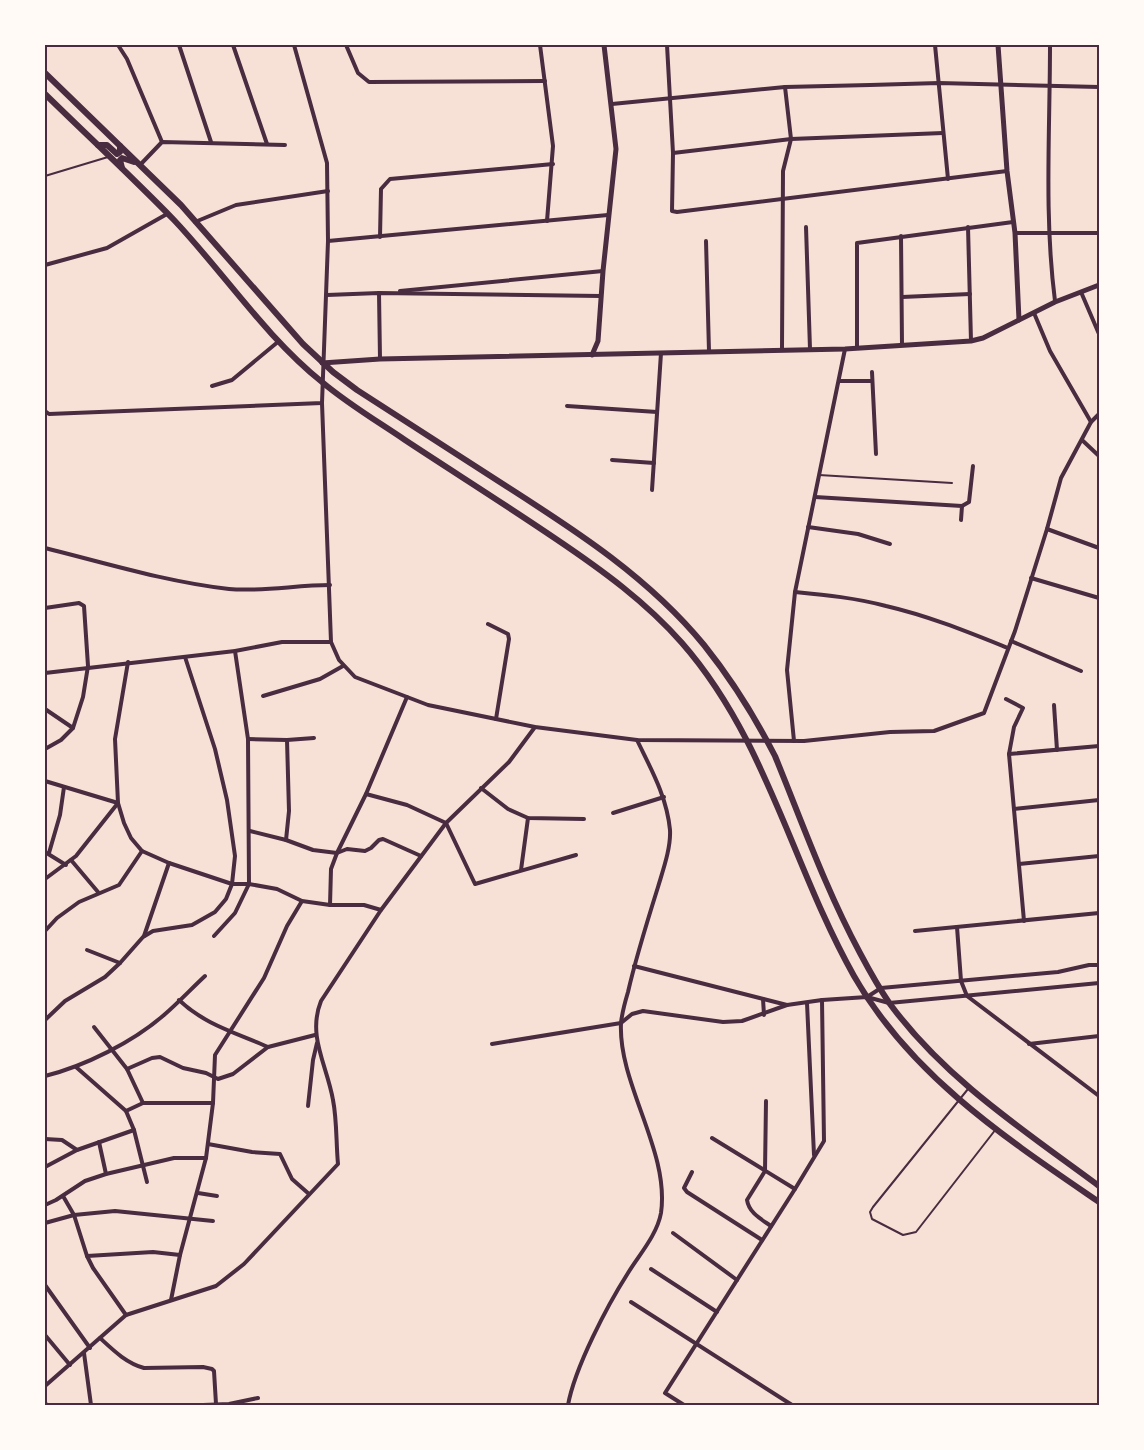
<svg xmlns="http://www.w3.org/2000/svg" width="1144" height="1450" font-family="'Open Sans',sans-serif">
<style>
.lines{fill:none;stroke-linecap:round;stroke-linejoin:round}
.service{stroke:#4a2c40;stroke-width:2}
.minor{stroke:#4a2c40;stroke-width:4}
.tertiary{stroke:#4a2c40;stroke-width:5}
.secondary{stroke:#4a2c40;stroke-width:5}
.primary{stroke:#4a2c40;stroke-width:6}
.neatline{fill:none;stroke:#4a2c40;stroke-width:2}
</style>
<rect width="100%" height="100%" fill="#f7e1d7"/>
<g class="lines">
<g class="service">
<polyline points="45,176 108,157"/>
<polyline points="819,475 952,483"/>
<polyline points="968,1089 873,1207 870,1212 872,1219 903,1235 916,1232 996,1129"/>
</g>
<g class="minor">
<polyline points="118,45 127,59 162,142"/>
<polyline points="179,45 211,142"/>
<polyline points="233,45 267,144"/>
<polyline points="346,45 358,73 369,82 545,81"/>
<polyline points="540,45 553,146 547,221"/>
<polyline points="667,45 673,153 672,211 677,212 1007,171"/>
<polyline points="935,45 948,179"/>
<path d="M1050 45C1050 131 1044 216 1055 301"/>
<polyline points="612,104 785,87 870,85 939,83 1099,87"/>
<polyline points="673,153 791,139 943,133"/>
<polyline points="140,165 162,142 285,145"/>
<polyline points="195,222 236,205 328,191"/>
<polyline points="806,227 810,349"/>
<polyline points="968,227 971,341"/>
<polyline points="1015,233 1099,233"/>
<polyline points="901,236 902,345"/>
<polyline points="380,237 381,189 390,179 553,164"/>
<polyline points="328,241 608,215"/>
<polyline points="706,241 709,351"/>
<polyline points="45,265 107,248 167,214"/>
<polyline points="400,291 603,271"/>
<polyline points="1081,292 1099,334"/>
<polyline points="379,293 380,359"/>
<polyline points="327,295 379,293 601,296"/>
<polyline points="902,297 970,294"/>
<polyline points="1034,313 1050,351 1091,422"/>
<polyline points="857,348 857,243 1013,222"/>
<polyline points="782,349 783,171 791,139 785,87"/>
<polyline points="872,372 876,454"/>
<polyline points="839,381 872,381"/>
<polyline points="212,386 232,380 279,341"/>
<polyline points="322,403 331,642 339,660 355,677 428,705 535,727 637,740 804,741 890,732 934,731 984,713 1015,631 1047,529 1061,478 1091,422 1099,414"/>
<polyline points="567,406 657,412"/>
<polyline points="45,411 49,414 322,403 328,241 327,163 294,45"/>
<polyline points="1082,440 1099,456"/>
<polyline points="612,460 654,463"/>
<polyline points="652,490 661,353"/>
<polyline points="815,497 962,506 961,520"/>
<polyline points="962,506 969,502 973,466"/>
<polyline points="808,527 858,534 890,544"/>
<polyline points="1047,529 1099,548"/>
<path d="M45 548C105 563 167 582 229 589 262 592 296 585 330 585"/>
<polyline points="1031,578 1099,598"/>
<path d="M795 592C826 595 856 598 886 606 929 616 968 632 1008 648"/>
<polyline points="45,608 79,603 84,606 88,666 83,697 73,728 61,740 45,749"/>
<polyline points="488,624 508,634 509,639 496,719"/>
<polyline points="1011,641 1081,671"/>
<polyline points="45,673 235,651 282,642 331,642"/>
<polyline points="263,696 320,679 343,666"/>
<polyline points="1006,699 1023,708 1014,727 1009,754 1024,921"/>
<polyline points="1054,705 1057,750"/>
<polyline points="45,709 73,728"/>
<polyline points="248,739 287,740 314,738"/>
<polyline points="794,741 787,670 795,592 845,349"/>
<polyline points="1009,754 1099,746"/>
<polyline points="45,781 118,803 124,823 131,838 142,851 169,863 232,884 249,884 277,889 302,901 330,905 364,905 381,910"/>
<polyline points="481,788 508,809 528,818 584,819"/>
<polyline points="366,794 407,805 446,823 475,884 576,855"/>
<polyline points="1014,809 1099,800"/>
<polyline points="613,813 664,797"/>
<polyline points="250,831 286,840 313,850 337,853 347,849 365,851 371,848 379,840 383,839 421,856"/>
<polyline points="286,840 289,811 287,740"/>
<polyline points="45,852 66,865"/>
<polyline points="49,853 60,815 64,787"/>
<polyline points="71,860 98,892"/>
<polyline points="1019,864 1099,856"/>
<polyline points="521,870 528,818"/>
<polyline points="45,879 76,856 118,803 115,739 128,662"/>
<polyline points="330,905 331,869 337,853 366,794 407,697"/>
<polyline points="957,927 961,981 967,996 1099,1096"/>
<polyline points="45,931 57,918 79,902 119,885 142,851"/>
<polyline points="915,931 1099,913"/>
<polyline points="144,936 169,863"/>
<polyline points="214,936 235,913 249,884 248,739 235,651"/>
<polyline points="87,950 120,963"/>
<polyline points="634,966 787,1005"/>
<polyline points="867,997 881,988 1058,972 1089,965 1099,965"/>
<polyline points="763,999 764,1015"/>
<path d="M179 1000C205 1025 237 1033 268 1047"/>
<polyline points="807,1003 814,1155"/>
<polyline points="45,1020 65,1001 105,977 120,963 143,937 153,931 192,925 215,912 226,899 232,884 235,856 227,800 215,749 185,657"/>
<polyline points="94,1027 127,1069 143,1103"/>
<polyline points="492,1044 621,1023 632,1014 643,1011 723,1022 742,1021 787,1005 822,1000 867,997 889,1003 1099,983"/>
<polyline points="1029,1044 1099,1036"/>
<polyline points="76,1067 126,1111 134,1130 147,1182"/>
<polyline points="127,1069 152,1058 160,1057 183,1068 206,1073 218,1079 233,1074 268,1047 315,1035"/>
<path d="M45 1076C85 1066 133 1042 164 1015 178 1003 191 989 205 976"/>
<path d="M766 1101 765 1171 747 1200C749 1213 761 1219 771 1226"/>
<polyline points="308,1106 313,1060 317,1043"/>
<polyline points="126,1111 143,1103 213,1103"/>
<polyline points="712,1138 795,1189"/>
<polyline points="45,1139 62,1140 77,1150"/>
<polyline points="99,1142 106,1174"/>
<polyline points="208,1144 252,1152 280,1154 292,1179 309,1194"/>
<polyline points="45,1167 77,1150 134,1130"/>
<polyline points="692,1172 684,1188 687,1192 762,1240"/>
<polyline points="198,1193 217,1196"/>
<polyline points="63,1196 74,1215 87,1256 93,1268 126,1315"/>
<polyline points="45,1205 56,1200 85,1181 106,1174 174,1158 206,1158"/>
<polyline points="45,1223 74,1215 115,1211 213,1221"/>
<polyline points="673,1233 737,1280"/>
<polyline points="87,1256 153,1252 180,1255"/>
<polyline points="651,1269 717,1312"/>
<polyline points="45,1285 90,1348"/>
<polyline points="171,1300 180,1255 206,1158 213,1103 215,1055 264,978 287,926 302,901"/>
<polyline points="631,1302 792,1405"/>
<polyline points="45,1335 70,1365"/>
<path d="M100 1338C113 1350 126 1363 144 1368L203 1367 212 1369 214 1371 216 1404"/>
<polyline points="84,1353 91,1405"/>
<path d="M45 1386 126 1315 216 1286 244 1264 338 1164C336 1143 337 1120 333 1100 327 1065 307 1036 321 1001L381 910 446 823 509 762 535 727"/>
<polyline points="45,1402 46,1405"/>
<polyline points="203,1405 229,1404 258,1398"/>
<path d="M568 1405C575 1367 607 1306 628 1273 639 1255 657 1235 661 1213 670 1151 618 1084 621 1023 622 1013 625 1002 628 992 636 957 647 922 658 887 663 870 671 848 670 830 667 797 651 769 637 740"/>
<polyline points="684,1405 665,1393 795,1189 824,1141 822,1000"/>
</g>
<polyline class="tertiary" points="998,45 1007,171 1015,233 1019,320"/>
<g class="secondary">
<polyline points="592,355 598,341 603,271 616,149 604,45"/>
<polyline points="322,363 380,359 845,349 971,341 983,338 1055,302 1099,285"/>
</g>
<g class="primary">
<path d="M45 73 181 205 303 344 333 372 357 390C406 422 457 454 506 486 578 532 649 578 704 645 732 680 755 717 775 756 802 822 826 890 860 953 869 970 879 988 890 1004 946 1080 1025 1131 1099 1186"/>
<path d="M45 94C88 136 132 177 174 220 224 273 265 336 322 382 348 404 377 421 405 440 455 473 506 505 556 539 602 570 646 602 682 643 767 740 792 866 854 976 911 1076 1007 1139 1099 1202"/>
<polyline points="98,145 107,145 117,154 120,152 120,146"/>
<polyline points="122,168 120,160 122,158 134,162"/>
</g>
</g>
<rect width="1144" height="1450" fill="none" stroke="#fffaf5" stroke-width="93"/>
<rect x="46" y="46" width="1052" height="1358" class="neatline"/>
</svg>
